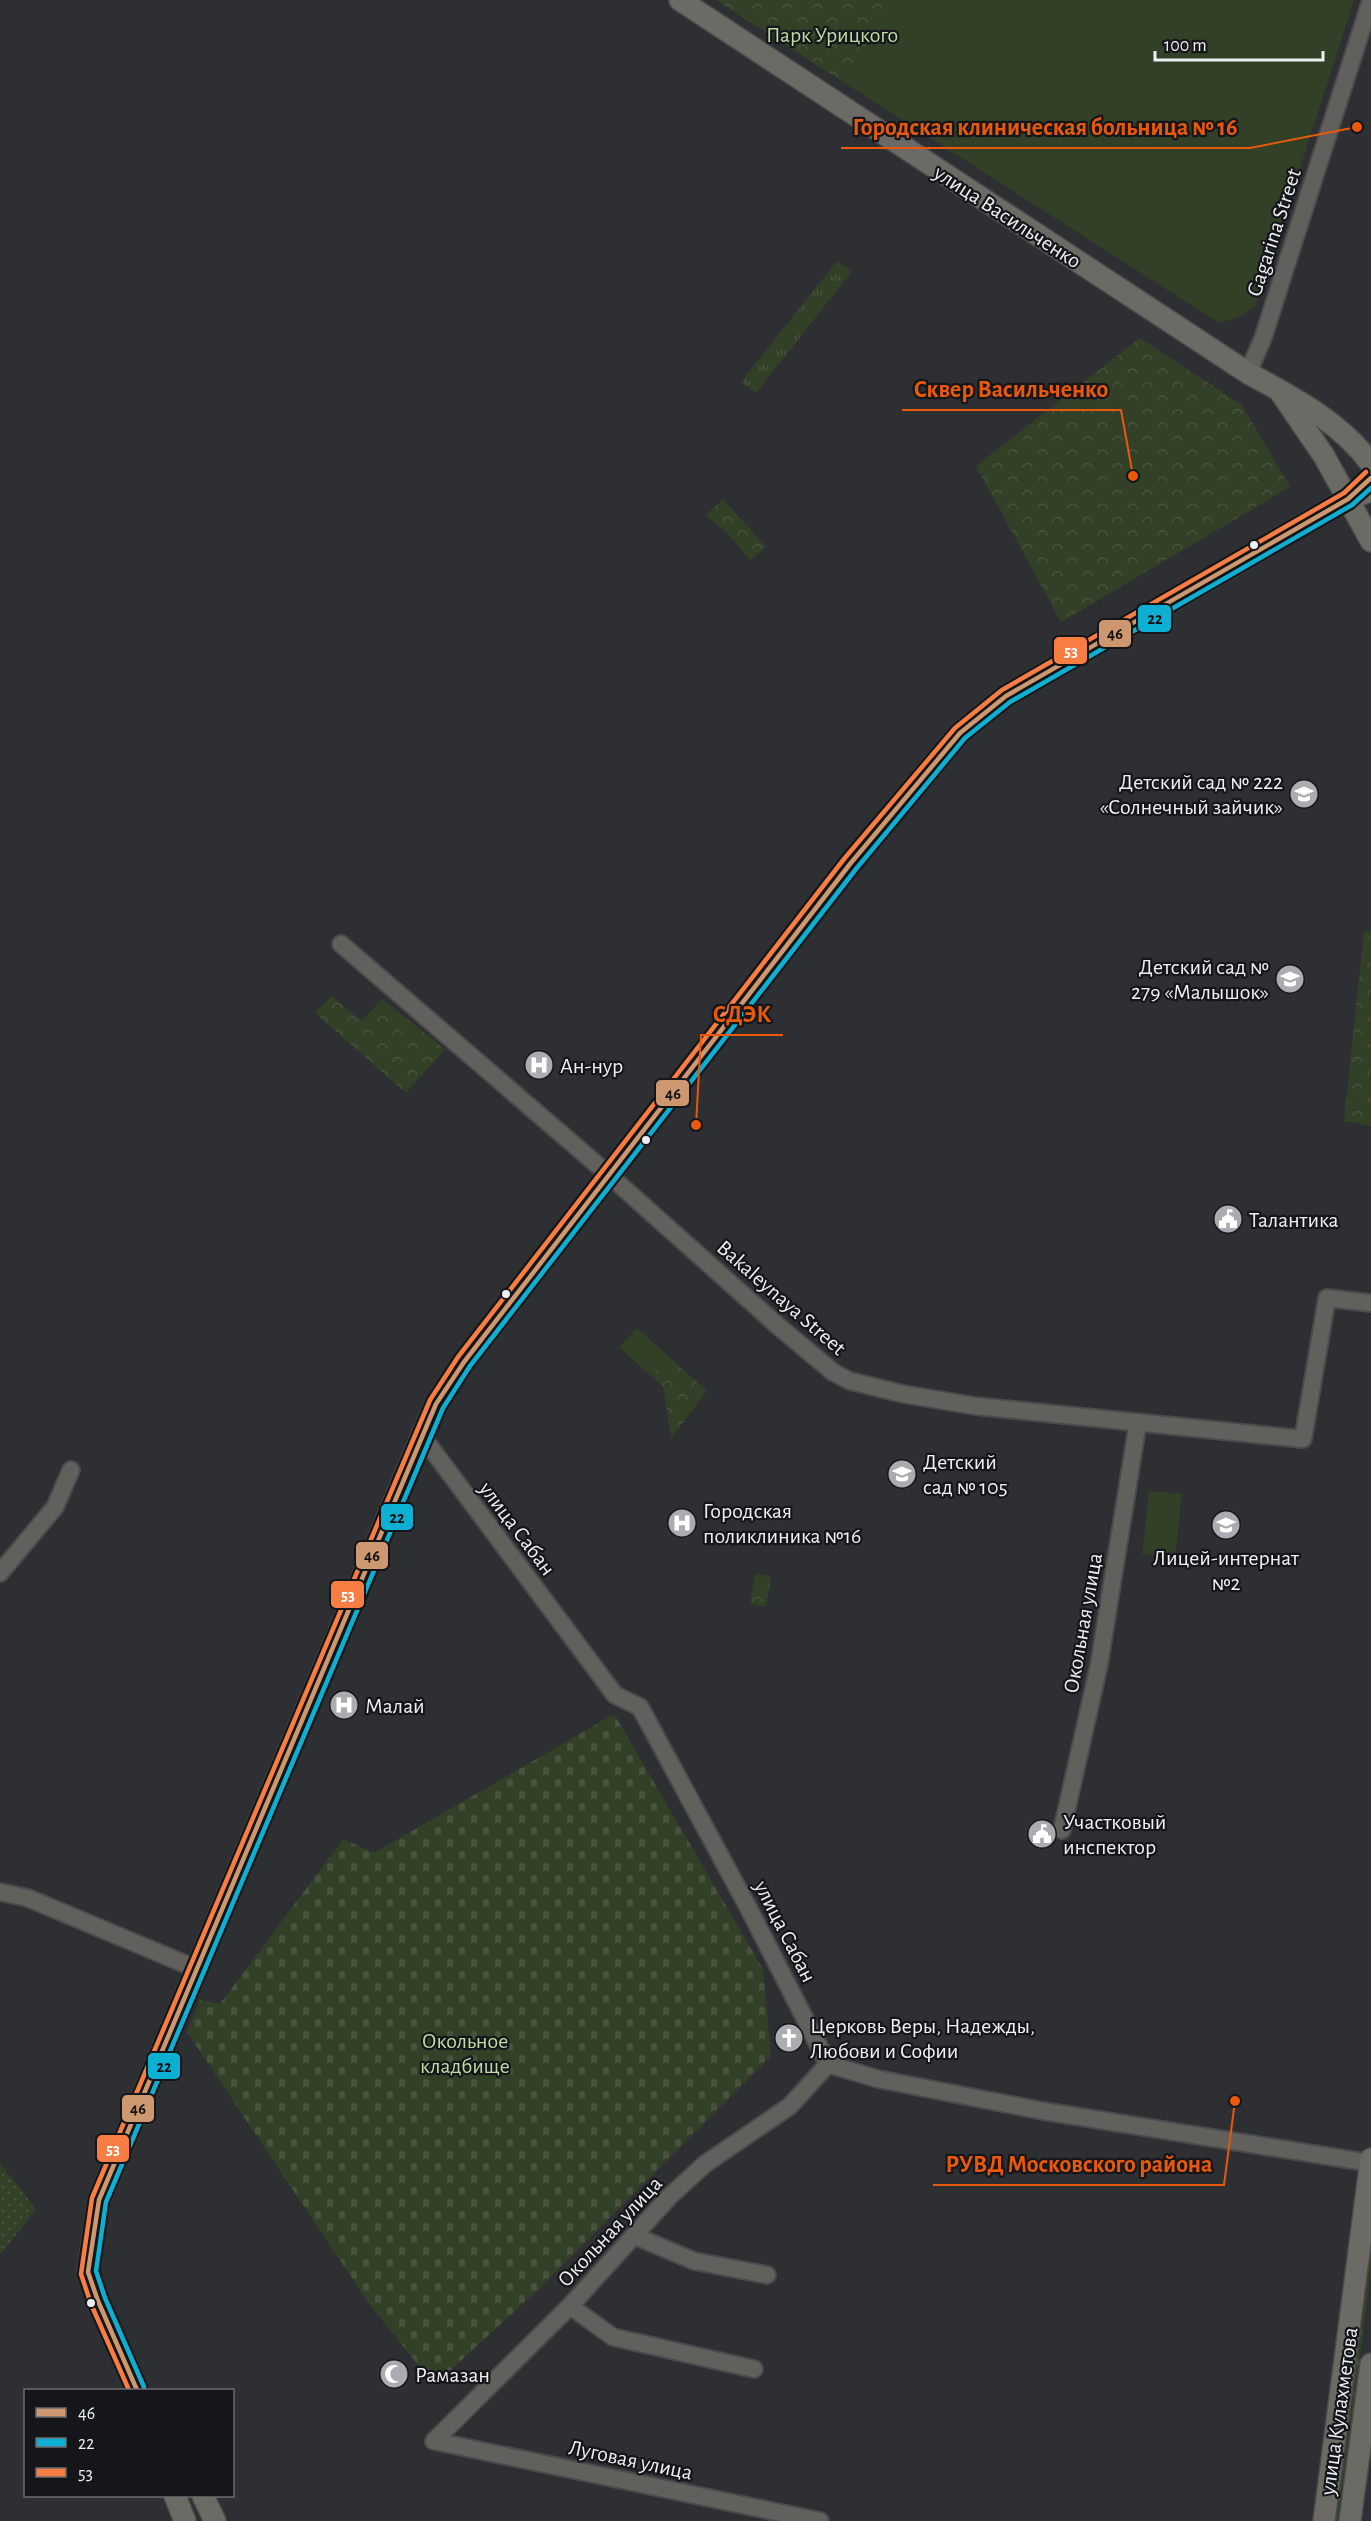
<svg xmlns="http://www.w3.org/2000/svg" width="1371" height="2521" font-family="'Alegreya Sans',sans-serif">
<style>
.grass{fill:url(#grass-tufts)}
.cemetery{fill:url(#cemetery-stones)}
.park{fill:url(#park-crowns)}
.garden{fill:url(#garden-dots)}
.pitch{fill:#334028}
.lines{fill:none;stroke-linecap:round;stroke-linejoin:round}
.minor-casing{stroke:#4a4a4c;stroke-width:20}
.major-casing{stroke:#4a4a4c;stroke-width:24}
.minor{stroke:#62605c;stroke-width:16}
.major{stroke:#6b6a65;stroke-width:21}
.bus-1-casing{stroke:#151619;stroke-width:9}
.bus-2-casing{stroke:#151619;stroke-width:9}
.bus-3-casing{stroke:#151619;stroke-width:9}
.bus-1{stroke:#cd976f;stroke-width:4.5}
.bus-2{stroke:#0dafd3;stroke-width:4.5}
.bus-3{stroke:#f77d43;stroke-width:4.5}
.bus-dot{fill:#eeeff3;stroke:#151619;stroke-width:2}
.labels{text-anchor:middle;stroke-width:4.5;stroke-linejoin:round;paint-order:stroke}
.park-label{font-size:22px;fill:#bddba2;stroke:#151619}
.street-label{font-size:22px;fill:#eeeff3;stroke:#151619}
.poi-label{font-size:22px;fill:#eeeff3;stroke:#151619;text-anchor:start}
.leader{fill:none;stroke:#e8590c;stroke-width:2}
.callout-dot{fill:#e8590c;stroke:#151619;stroke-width:2}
.callout-label{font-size:24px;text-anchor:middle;font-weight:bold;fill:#e8590c;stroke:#151619;stroke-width:4.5;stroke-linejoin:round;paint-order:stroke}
.line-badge{stroke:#151619;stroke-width:2}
.badge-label{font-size:16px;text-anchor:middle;font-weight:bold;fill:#fff}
.pale-badge-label{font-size:16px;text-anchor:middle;font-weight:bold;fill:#111}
</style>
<defs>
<pattern id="grass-tufts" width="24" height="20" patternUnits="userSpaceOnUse" patternTransform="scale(1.5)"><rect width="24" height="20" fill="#334028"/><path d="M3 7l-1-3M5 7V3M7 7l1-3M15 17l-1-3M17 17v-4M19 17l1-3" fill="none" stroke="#47533d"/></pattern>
<pattern id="cemetery-stones" width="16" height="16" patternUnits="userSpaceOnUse" patternTransform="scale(1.5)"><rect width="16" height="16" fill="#334028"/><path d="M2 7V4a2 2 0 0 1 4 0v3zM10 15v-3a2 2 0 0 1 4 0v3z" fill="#47533d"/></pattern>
<pattern id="park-crowns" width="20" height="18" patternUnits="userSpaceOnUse" patternTransform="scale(1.5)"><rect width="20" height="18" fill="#334028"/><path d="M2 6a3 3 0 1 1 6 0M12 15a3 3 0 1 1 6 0" fill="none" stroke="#47533d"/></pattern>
<pattern id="garden-dots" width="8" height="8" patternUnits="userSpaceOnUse" patternTransform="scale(1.5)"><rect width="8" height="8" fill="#334028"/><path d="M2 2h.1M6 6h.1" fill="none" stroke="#47533d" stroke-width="1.8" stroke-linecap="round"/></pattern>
</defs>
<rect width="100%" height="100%" fill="#2e2f32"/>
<g class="grass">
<polygon points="837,261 852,271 756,393 741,382"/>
<polygon points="1371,2222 1371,2271 1339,2521 1332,2521"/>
</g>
<polygon class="cemetery" points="614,1714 763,1969 771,2056 537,2291 434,2385 368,2302 187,2032 200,2000 220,2004 343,1839 374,1853"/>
<g class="park">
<polygon points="716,0 895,0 843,82"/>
<polygon points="1140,338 1242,405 1290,487 1061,622 976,466"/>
<polygon points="723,499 766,547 750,560 728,534 706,515"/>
<polygon points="1364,931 1371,932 1371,1126 1344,1121"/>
<polygon points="331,996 362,1021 382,999 445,1049 406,1093 315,1013"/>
<polygon points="668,1356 707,1391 671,1438 663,1386 650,1375"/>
<polygon points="755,1574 771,1576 766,1607 750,1604"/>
</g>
<polygon class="garden" points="0,2163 36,2209 0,2255"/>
<g class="pitch">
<polygon points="895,0 1354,0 1256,305 1240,317 1219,323 843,82"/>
<polygon points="637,1328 668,1356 650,1375 619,1347"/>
<polygon points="1149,1491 1182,1494 1175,1558 1142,1554"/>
</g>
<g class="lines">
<g class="minor-casing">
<g id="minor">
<polyline points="1248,373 1263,338 1371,0"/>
<polyline points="341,944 609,1175 777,1325 833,1372 850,1381 903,1394 975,1406 1303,1439 1327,1298 1371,1303"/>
<polyline points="422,1436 615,1695 640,1707 749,1909 828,2064 878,2079 1043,2111 1371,2163"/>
<polyline points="0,1573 55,1507 71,1470"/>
<polyline points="1062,1830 1099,1665 1138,1422"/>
<polyline points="0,1892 28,1898 197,1969"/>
<polyline points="635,2236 694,2261 767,2275"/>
<polyline points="570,2306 613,2337 754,2369"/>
<polyline points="434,2441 570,2306 669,2197 705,2164 790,2106 828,2064"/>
<polyline points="434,2441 820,2521"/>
</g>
</g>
<g class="major-casing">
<g id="major">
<path d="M680 0 1248 373C1292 397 1341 422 1371 464"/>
<polyline points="1281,393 1324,456 1371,541"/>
<polyline points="137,2390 98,2301 88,2272 99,2200 422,1436 436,1404 463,1363 850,864 960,733 1006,696 1348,499 1371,491"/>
<polyline points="175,2496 185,2521"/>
<polyline points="203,2496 215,2521"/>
<polyline points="1324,2521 1371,2159"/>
<polyline points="1350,2521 1371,2364"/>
</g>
</g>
<use href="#minor" class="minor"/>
<use href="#major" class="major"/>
<g class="bus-1-casing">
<polyline id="bus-1" points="137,2390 98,2301 88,2272 99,2200 436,1404 464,1362 850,864 960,733 1006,696 1348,499 1371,478"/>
</g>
<g class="bus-2-casing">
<polyline id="bus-2" points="144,2387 105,2298 96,2271 106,2202 443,1408 470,1366 856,869 965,738 1010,702 1352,505 1371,488"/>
</g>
<g class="bus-3-casing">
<polyline id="bus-3" points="129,2390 91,2304 81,2274 92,2198 430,1400 458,1357 844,859 955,728 1002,690 1344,493 1366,472"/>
</g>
<use href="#bus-1" class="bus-1"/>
<use href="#bus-2" class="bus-2"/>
<use href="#bus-3" class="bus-3"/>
</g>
<defs>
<g id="school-disc" transform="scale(1.5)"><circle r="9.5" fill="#abacaf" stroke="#151619"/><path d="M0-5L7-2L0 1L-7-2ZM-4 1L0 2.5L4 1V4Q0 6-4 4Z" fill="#fff"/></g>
<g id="hospital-disc" transform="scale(1.5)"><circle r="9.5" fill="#abacaf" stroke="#151619"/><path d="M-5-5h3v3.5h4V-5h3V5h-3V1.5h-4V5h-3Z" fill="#fff"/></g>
<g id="civic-disc" transform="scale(1.5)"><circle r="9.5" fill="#abacaf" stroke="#151619"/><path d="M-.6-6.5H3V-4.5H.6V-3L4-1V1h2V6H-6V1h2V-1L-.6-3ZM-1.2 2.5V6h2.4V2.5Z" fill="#fff"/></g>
<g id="church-disc" transform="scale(1.5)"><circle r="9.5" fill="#abacaf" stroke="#151619"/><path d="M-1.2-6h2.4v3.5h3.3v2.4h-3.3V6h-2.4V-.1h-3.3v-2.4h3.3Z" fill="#fff"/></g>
<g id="mosque-disc" transform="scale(1.5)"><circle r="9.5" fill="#abacaf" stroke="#151619"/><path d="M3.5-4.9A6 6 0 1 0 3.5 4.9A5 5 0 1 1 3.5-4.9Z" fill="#fff"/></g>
</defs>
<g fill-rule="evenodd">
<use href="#school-disc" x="1304" y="794"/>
<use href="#school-disc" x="1290" y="979"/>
<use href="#hospital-disc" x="539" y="1065"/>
<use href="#civic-disc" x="1228" y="1219"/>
<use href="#school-disc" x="902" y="1474"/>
<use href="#hospital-disc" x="682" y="1523"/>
<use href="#school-disc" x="1226" y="1525"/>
<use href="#hospital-disc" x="344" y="1705"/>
<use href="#civic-disc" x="1042" y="1834"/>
<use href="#church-disc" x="789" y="2038"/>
<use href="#mosque-disc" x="394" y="2374"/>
</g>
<g class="bus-dot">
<circle cx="1254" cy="545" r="5"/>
<circle cx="646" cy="1140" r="5"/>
<circle cx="506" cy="1294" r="5"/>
<circle cx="91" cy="2303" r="5"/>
</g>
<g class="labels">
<g class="park-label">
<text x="832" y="42">Парк Урицкого</text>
<text x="465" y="2048">Окольное<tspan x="465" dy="25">кладбище</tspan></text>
</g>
<g class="street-label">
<text transform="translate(1008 216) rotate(33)" y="8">улица Васильченко</text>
<text transform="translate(1273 232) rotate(-72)" y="8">Gagarina Street</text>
<text transform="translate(782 1297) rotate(41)" y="8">Bakaleynaya Street</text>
<text transform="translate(518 1528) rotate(53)" y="8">улица Сабан</text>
<text transform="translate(1082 1623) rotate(-80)" y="8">Окольная улица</text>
<text transform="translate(786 1931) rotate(63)" y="8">улица Сабан</text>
<text transform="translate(609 2231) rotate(-47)" y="8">Окольная улица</text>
<text transform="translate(1338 2411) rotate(-82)" y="8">улица Кулахметова</text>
<text transform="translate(631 2459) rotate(12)" y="8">Луговая улица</text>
</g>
<g class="poi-label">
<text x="1283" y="789" text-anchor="end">Детский сад № 222<tspan x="1283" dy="25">«Солнечный зайчик»</tspan></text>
<text x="1269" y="974" text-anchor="end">Детский сад №<tspan x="1269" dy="25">279 «Малышок»</tspan></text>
<text x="560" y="1073">Ан-нур</text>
<text x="1249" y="1227">Талантика</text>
<text x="923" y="1469">Детский<tspan x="923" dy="25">сад № 105</tspan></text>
<text x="703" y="1518">Городская<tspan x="703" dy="25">поликлиника №16</tspan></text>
<text x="1226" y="1565" text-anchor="middle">Лицей-интернат<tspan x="1226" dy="25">№2</tspan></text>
<text x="365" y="1713">Малай</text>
<text x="1063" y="1829">Участковый<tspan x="1063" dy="25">инспектор</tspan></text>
<text x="810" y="2033">Церковь Веры, Надежды,<tspan x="810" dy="25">Любови и Софии</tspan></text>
<text x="415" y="2382">Рамазан</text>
</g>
</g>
<path class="leader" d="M1357 127L1250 148H841M1133 476L1121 410H902M696 1125L701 1035H783M1235 2101L1224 2185H933"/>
<g class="callout-dot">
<circle cx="1357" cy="127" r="6"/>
<circle cx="1133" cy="476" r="6"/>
<circle cx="696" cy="1125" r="6"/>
<circle cx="1235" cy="2101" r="6"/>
</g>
<g class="callout-label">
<text x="1045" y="135">Городская клиническая больница № 16</text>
<text x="1011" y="397">Сквер Васильченко</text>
<text x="742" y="1022">СДЭК</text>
<text x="1079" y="2172">РУВД Московского района</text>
</g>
<g class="line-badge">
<rect x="1137" y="604" width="35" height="29" rx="6" fill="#0dafd3"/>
<rect x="1098" y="619" width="34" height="29" rx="6" fill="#cd976f"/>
<rect x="1053" y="636" width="35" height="29" rx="6" fill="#f77d43"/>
<rect x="655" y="1079" width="35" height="28" rx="6" fill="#cd976f"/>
<rect x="380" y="1503" width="34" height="28" rx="6" fill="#0dafd3"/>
<rect x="355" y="1541" width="34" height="29" rx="6" fill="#cd976f"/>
<rect x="330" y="1580" width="35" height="29" rx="6" fill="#f77d43"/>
<rect x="147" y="2052" width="34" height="28" rx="6" fill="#0dafd3"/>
<rect x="121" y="2094" width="34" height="29" rx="6" fill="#cd976f"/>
<rect x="96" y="2134" width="34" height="29" rx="6" fill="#f77d43"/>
</g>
<g class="badge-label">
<text x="1071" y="656">53</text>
<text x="348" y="1600">53</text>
<text x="113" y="2154">53</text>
</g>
<g class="pale-badge-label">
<text x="1155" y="624">22</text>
<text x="1115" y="639">46</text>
<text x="673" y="1099">46</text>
<text x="397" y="1523">22</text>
<text x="372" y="1561">46</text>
<text x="164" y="2072">22</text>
<text x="138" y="2114">46</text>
</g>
<rect x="24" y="2389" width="210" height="108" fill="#151619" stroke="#6c6d70" stroke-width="1.5"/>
<rect x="36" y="2408" width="30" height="9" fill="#cd976f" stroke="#6c6d70" stroke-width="1.5"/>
<text x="78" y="2419" font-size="18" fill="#eeeff3">46</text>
<rect x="36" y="2438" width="30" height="9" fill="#0dafd3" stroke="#6c6d70" stroke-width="1.5"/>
<text x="78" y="2449" font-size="18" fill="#eeeff3">22</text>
<rect x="36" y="2468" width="30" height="9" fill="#f77d43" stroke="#6c6d70" stroke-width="1.5"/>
<text x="78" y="2479" font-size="18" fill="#eeeff3">53</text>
<path d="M1155 51v9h168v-9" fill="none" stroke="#eeeff3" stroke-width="3"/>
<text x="1164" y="51" font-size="18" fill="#eeeff3" stroke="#151619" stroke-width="4.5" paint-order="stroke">100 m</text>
</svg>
